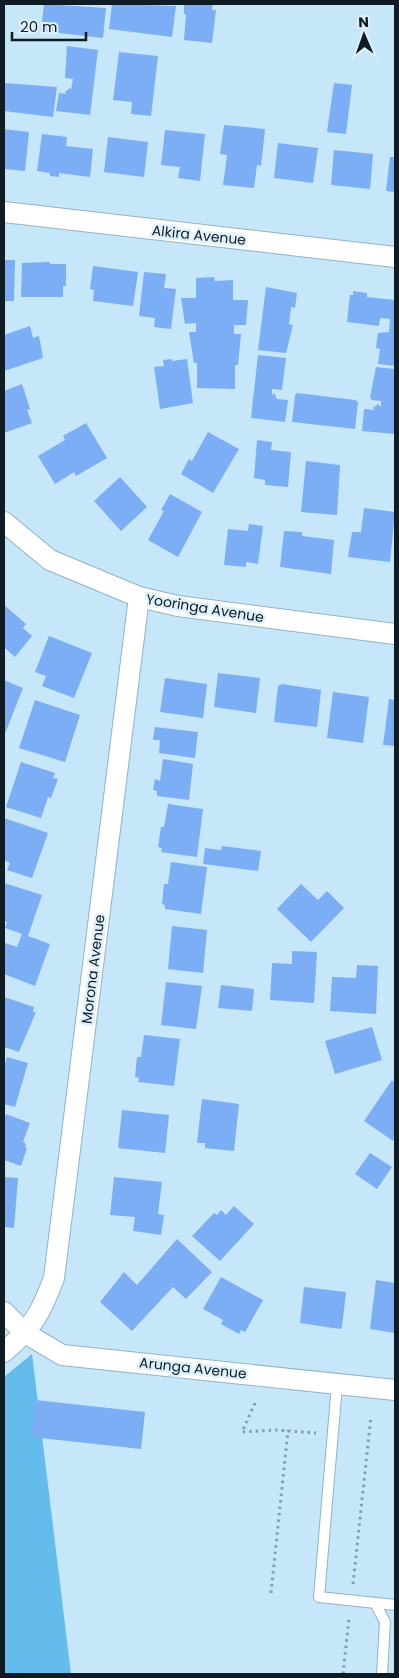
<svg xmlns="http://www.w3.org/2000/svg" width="399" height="1678" font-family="Poppins,sans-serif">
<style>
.green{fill:#63bceb}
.building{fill:#7caef6}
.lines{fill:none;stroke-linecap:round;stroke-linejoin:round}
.service-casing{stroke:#94b2c5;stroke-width:12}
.minor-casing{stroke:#94b2c5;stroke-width:22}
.path{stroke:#859ead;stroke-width:3;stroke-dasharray:2.5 4;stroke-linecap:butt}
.service{stroke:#fff;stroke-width:10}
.minor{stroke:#fff;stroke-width:20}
.labels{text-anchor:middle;stroke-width:5;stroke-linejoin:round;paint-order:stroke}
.street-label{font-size:14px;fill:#101c23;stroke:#def1fc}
</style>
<rect width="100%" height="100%" fill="#c6e6f9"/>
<polygon class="green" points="32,1354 71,1674 4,1674 4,1377"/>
<g class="building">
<polygon points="44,4 106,8 103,38 41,31"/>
<polygon points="112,4 176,6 172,37 109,29"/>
<polygon points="184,4 213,4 212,10 216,10 212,43 184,40 186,15 184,14"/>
<polygon points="67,46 98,50 90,115 56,111 59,93 66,94 65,92 70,88 71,90 73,79 65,78"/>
<polygon points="119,52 158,56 151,116 131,114 132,102 113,100"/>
<polygon points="4,83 57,87 53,117 4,111"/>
<polygon points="334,83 352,85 346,134 327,132"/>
<polygon points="224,125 265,129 261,166 257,165 254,188 223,185 227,155 220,154"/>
<polygon points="4,129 29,132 25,171 4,169"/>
<polygon points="165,130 205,134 200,181 178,178 180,167 161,165"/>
<polygon points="42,134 67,137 66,146 93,149 90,177 59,173 59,177 50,176 50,173 37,171"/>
<polygon points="108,137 148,142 144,177 104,172"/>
<polygon points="278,143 318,148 313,183 274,178"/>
<polygon points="334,150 373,154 370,189 331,185"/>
<polygon points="390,157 395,157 395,192 386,191"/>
<polygon points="4,260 15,260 14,301 4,301"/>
<polygon points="50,262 50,264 66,264 66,286 63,286 63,297 21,297 22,263"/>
<polygon points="93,266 138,272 133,306 93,301 94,290 90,289"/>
<polygon points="144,272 166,274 164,288 176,289 171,329 154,327 155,318 139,316"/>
<polygon points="214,277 215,281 233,280 233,300 248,300 246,325 234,325 234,334 241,334 238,365 235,365 235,389 197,388 197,363 194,363 189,332 196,332 196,323 185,324 181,298 196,298 196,278"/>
<polygon points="266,287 297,293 295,308 291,307 289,324 293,325 286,353 258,350"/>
<polygon points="353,291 367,293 367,297 395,300 395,366 378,364 380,349 376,348 378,333 389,332 390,319 380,318 379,326 347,322 350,295 353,295"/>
<polygon points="30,326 33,338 39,336 43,358 4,371 4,335"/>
<polygon points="258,355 286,358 282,390 272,389 272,395 274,393 277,399 288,400 285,422 251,418"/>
<polygon points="172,359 172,361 187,359 193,403 160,409 154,367 164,366 163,360"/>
<polygon points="376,367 395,369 395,434 362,431 364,409 375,410 373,408 378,404 381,407 381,401 372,400 370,397"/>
<polygon points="22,384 30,409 27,410 32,423 4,433 4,391"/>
<polygon points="297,393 355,400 358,402 355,429 292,422 295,395"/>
<polygon points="86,423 107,458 76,476 74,472 55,484 38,456 65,440 63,436"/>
<polygon points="208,432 239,449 213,493 181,474 189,459 192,461"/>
<polygon points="257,440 272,442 271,450 291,452 288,487 265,485 265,480 254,478"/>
<polygon points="306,461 340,465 337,515 301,512"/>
<polygon points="120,477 147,507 121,531 94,501"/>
<polygon points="170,494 202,512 178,557 148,540 164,511 161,510"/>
<polygon points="364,508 395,512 390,562 348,557 352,532 361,532"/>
<polygon points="249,524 263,526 258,564 246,562 246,567 224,565 228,529 248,531"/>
<polygon points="284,531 302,532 302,536 334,540 331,574 280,567"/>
<polygon points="4,605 26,624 23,628 32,636 15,657 4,647"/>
<polygon points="49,636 92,653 74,698 42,686 46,676 35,672"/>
<polygon points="218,673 260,678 256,713 214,707"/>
<polygon points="165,678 207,684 203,718 160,712"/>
<polygon points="4,680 23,688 4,736"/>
<polygon points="282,684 321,690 317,727 274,722 278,686"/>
<polygon points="333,692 369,697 363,743 327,738"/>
<polygon points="389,699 395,700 395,746 383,745"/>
<polygon points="35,700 80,715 65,762 19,748"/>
<polygon points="155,727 198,732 195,758 159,753 160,740 153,740"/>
<polygon points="163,759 193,764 189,800 157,796 157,791 153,790 155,779 160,781"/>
<polygon points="21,762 55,773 53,778 58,779 51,798 48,797 41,818 6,807"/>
<polygon points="168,804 203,809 197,857 161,852 162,848 158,847 161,827 164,827"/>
<polygon points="4,818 48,833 32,878 7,870 10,863 4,860"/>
<polygon points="222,846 261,851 258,871 203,864 205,848 221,850"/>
<polygon points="171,862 207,867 201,914 165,909 165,905 162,904 164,884 168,884"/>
<polygon points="4,883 42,895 28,936 50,944 35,986 4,974 5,943 17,947 22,934 5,928 7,922 4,921"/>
<polygon points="301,884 318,900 327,891 344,908 311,942 277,909"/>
<polygon points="172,926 207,930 203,973 168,969"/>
<polygon points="292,951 317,952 314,1003 270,1000 272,963 292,964"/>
<polygon points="357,965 378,966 376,1014 330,1011 332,977 356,978"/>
<polygon points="166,982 202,986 196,1029 161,1025"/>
<polygon points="221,985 254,989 252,1011 218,1008"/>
<polygon points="4,997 34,1007 33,1012 36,1012 19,1052 4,1047"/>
<polygon points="372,1027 382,1060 335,1074 325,1041"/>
<polygon points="144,1035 180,1039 174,1086 138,1082 139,1078 135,1077 137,1057 141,1057"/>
<polygon points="7,1057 28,1063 15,1107 4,1104 4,1067"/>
<polygon points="392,1080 395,1083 395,1137 393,1141 364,1121"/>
<polygon points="202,1099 239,1104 234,1151 205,1148 205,1143 197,1143"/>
<polygon points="122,1110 169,1115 165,1153 118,1148"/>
<polygon points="6,1114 30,1123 23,1142 26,1144 25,1147 27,1148 21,1166 4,1160 4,1121"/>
<polygon points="370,1153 392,1167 377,1189 355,1174"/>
<polygon points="4,1177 18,1178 14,1228 4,1227"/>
<polygon points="114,1177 162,1182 158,1214 164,1215 161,1235 133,1231 135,1217 110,1215"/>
<polygon points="234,1206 254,1224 220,1261 192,1236 214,1213 217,1215 221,1210 226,1215"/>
<polygon points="177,1239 212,1272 186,1299 173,1287 132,1331 100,1302 124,1272 137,1285"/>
<polygon points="221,1277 263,1300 245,1332 241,1330 239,1334 221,1324 223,1320 203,1309"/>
<polygon points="376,1280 395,1283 395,1333 370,1329"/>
<polygon points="304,1287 346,1292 342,1327 340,1329 300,1323"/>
<polygon points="35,1400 145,1412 141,1449 31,1437"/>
</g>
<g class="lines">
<g class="service-casing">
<g id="service">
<polyline points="337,1384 319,1597 395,1605"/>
<polyline points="375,1603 385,1622 382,1674"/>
</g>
</g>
<g class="minor-casing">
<g id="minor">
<polyline points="4,212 395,257"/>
<polyline points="4,522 50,560 139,597 178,606 395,634"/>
<polyline points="4,1312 25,1333 62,1355 395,1390"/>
<path d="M4 1352C33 1327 41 1313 54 1278L139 597"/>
</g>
</g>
<g class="path">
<polyline points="255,1403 242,1432 276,1430 316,1433"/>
<polyline points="353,1584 371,1416"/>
<polyline points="271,1593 288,1430"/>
<polyline points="343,1674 349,1618"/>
</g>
<use href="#service" class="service"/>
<use href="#minor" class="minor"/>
</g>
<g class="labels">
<g class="street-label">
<text transform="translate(199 235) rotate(6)" y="5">Alkira Avenue</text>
<text transform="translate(205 608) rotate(9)" y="5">Yooringa Avenue</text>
<text transform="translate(93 969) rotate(-83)" y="5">Morona Avenue</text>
<text transform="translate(193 1368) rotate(6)" y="5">Arunga Avenue</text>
</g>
</g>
<rect width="399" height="1678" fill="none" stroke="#101c23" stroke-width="10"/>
<g transform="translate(364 35) rotate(358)" stroke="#def1fc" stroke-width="4" paint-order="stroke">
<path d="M0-4L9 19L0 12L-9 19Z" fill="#101c23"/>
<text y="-8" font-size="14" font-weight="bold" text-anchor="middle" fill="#101c23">N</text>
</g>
<path d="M12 32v8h74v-8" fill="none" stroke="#101c23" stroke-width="2.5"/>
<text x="20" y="32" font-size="15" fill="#101c23" stroke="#def1fc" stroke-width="4" paint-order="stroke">20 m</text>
</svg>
